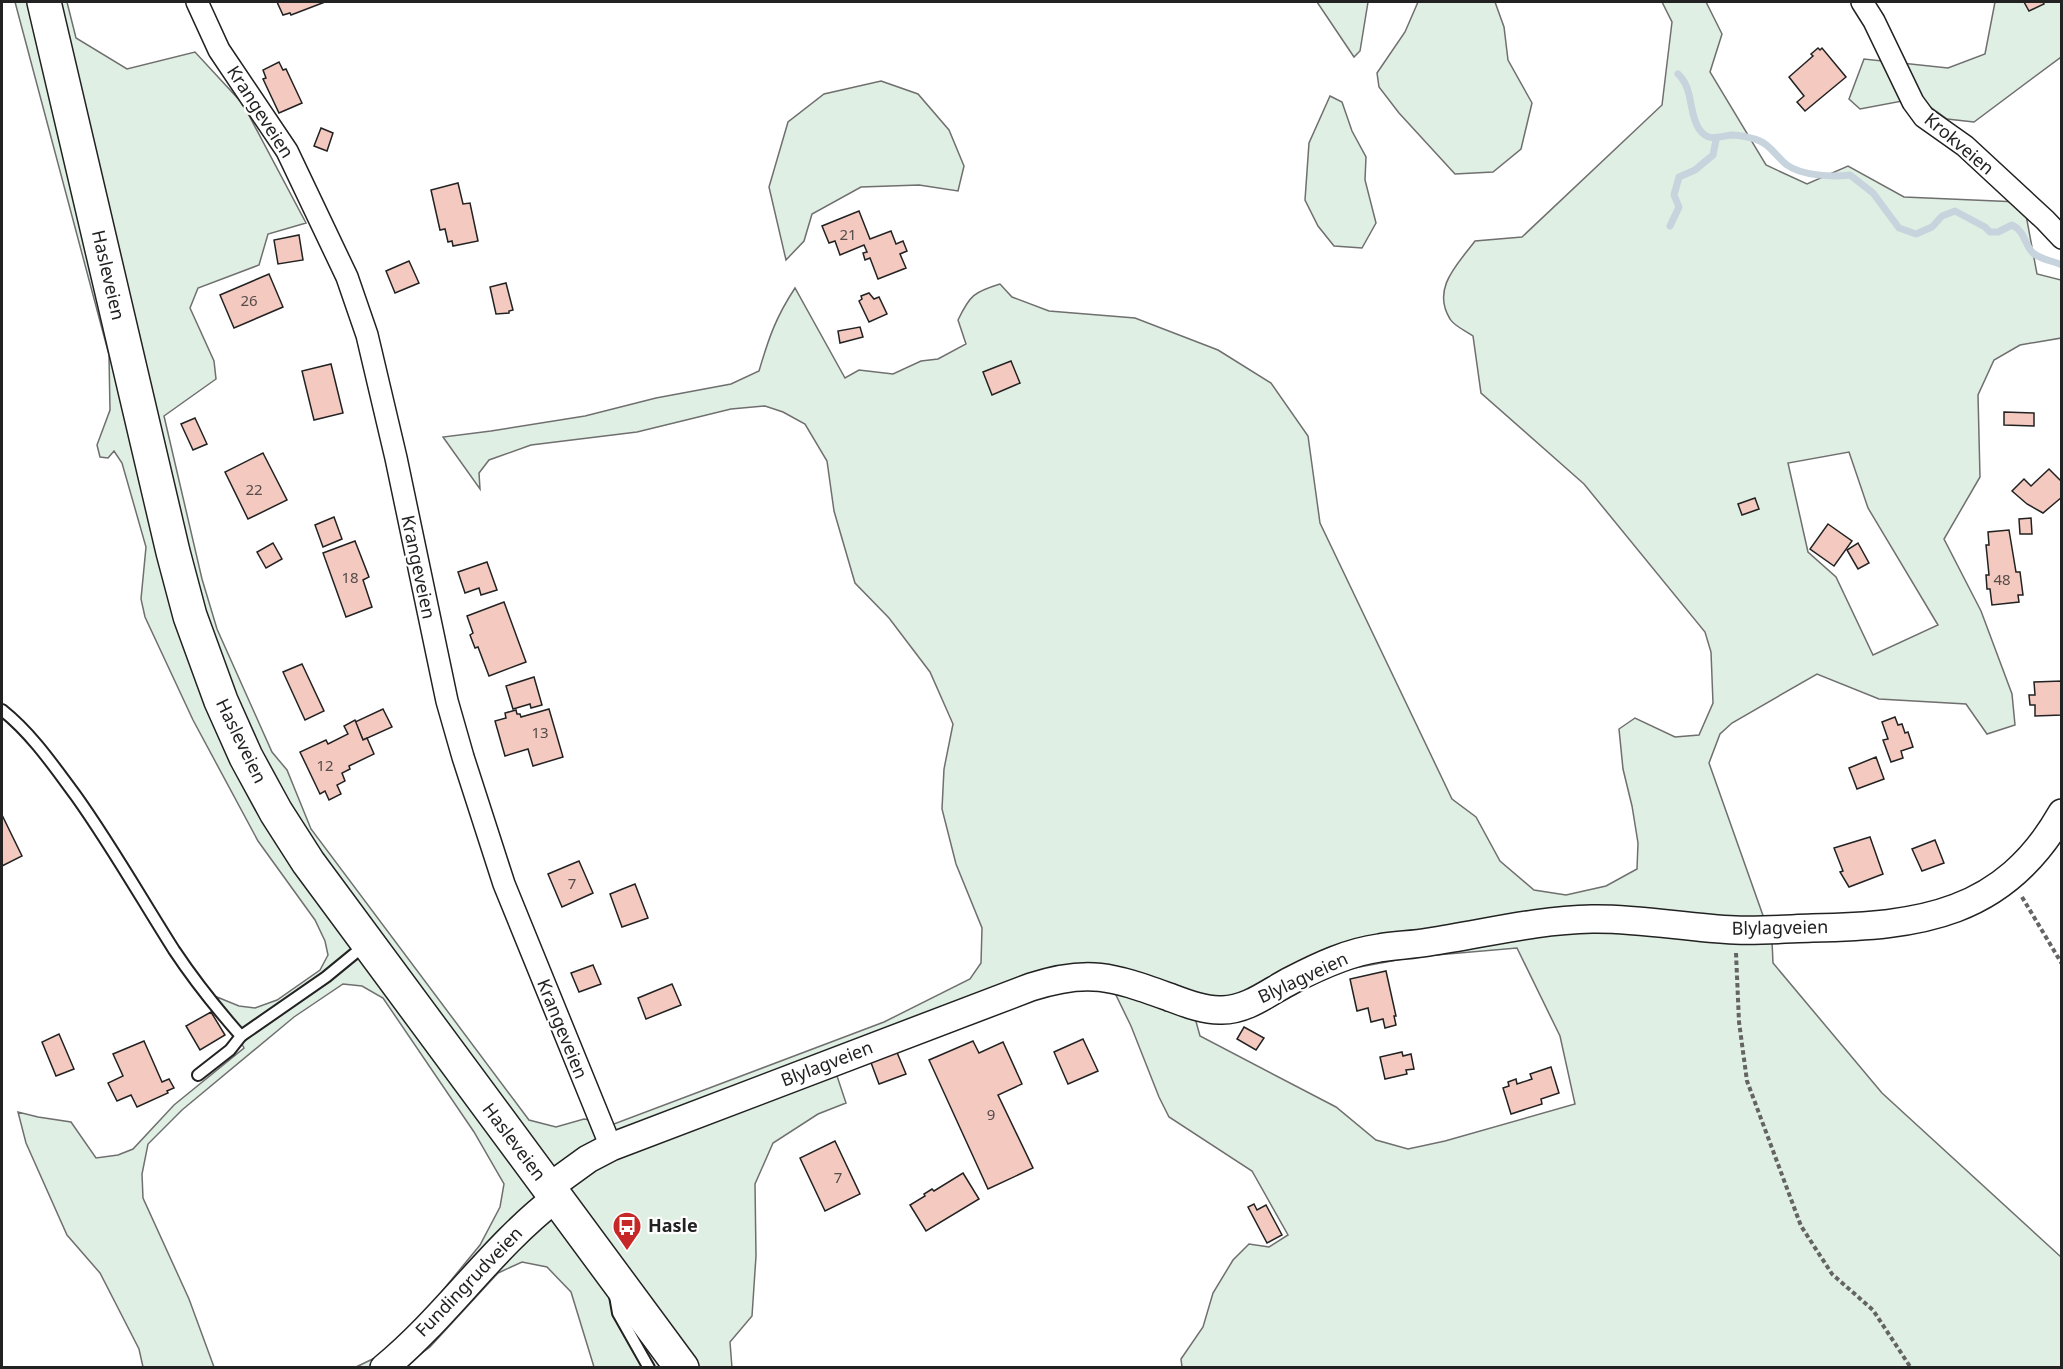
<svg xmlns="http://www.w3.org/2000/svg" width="2063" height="1369" font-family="'Noto Sans',sans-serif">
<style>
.green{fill:#e0efe3;stroke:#6f6f6f;stroke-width:1.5;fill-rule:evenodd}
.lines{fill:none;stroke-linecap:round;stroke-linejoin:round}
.stream{stroke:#c7d3dd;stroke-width:7}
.building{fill:#f3c9c0;stroke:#222;stroke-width:1.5}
.service-casing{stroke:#222;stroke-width:14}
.minor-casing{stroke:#222;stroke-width:24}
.tertiary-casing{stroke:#222;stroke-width:30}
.primary-casing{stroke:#222;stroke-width:36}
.path{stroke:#646464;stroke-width:4;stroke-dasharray:4.5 3;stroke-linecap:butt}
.service{stroke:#fff;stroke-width:10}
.minor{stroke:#fff;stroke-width:21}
.tertiary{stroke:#fff;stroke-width:27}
.primary{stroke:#fff;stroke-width:33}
.labels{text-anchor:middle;stroke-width:4.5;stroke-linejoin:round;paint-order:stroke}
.number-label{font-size:15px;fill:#564c4a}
.street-label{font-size:18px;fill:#222;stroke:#fff}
.poi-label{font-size:18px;font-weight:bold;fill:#222;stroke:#fff;text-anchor:start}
</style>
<rect width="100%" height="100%" fill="#fff"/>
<g class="green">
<path d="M15 2H67L76 38 127 69 195 52 243 104 306 223 268 234 259 265 198 288 190 308 214 361 216 379 164 416 202 579 217 629 272 752 287 770 311 829 529 1120 556 1127 584 1119 614 1124 884 1022 970 979 981 963 982 928 956 864 942 809 944 769 953 724 930 672 889 618 855 583 834 511 827 461 805 424 783 412 765 406 731 409 637 432 531 445 489 460 479 473 480 489 443 437 491 431 585 416 656 398 731 384 759 371C769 337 776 317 795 288L845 378 859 370 893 374 921 361 938 359 966 344 958 320C970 295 974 292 1000 284L1012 297 1049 311 1135 318 1218 350 1271 383 1308 436 1320 523 1452 799 1476 817 1500 861 1534 890 1566 895 1606 886 1637 869 1638 843 1632 806 1623 769 1619 729 1635 718 1675 737 1699 735 1713 703 1711 652 1705 632 1584 484 1481 393 1473 336C1466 331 1454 326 1450 319 1431 288 1458 264 1475 241L1522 237 1662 105 1672 22 1662 2H1706L1722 34 1710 72 1766 165 1807 184 1848 166 1904 197 2019 202 2026 215 2037 274 2061 280V338L2020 345 1994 360 1978 395 1980 477 1944 539 1981 611 2012 694 2015 725 1987 734 1966 704 1879 699 1817 674 1732 723 1720 734 1709 763 1772 941 1773 963 1882 1093 2061 1257V1367H1182L1181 1359 1203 1327 1213 1293 1233 1260 1249 1244 1269 1247 1288 1235 1252 1171 1169 1117 1159 1097 1131 1026 1112 987 1062 983 836 1073 846 1103 818 1114 773 1143 755 1184 756 1256 752 1316 730 1342 732 1368 594 1367 571 1292 547 1267 522 1262 498 1273 430 1347 403 1367H356L381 1355 420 1318 480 1245 500 1207 504 1184 474 1132 383 998 362 986 343 984 294 1017 182 1110 148 1144 142 1174 143 1198 189 1299 214 1367H143L139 1349 100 1273 67 1235 26 1143 18 1112 38 1117 71 1122 96 1158 118 1155 133 1149 174 1105 244 1048 217 997 239 1006 255 1008 277 1000 320 970 328 955 325 941 315 920 258 841 193 720 145 617 141 599 146 547 122 463 114 451 108 458 100 457 97 445 110 410 109 355ZM1849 452 1868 508 1938 625 1873 655 1836 577 1808 552 1788 463ZM1517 948 1560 1036 1575 1104 1445 1141 1408 1149 1376 1140 1336 1107 1200 1036 1195 1018 1338 971 1413 957Z"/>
<polygon points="1317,2 1368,2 1360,51 1354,57"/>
<polygon points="1418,2 1495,2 1504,27 1508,60 1532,103 1521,149 1493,172 1455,174 1399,113 1379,87 1377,73 1405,32"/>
<polygon points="1995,2 2061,2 2061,57 1974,122 1947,119 1918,98 1860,109 1849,99 1864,59 1948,68 1985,54"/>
<polygon points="881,81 918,94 949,130 964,166 958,191 919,185 861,187 812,214 804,241 786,260 769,187 788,122 824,94"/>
<polygon points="1330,96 1342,102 1352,131 1366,157 1365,180 1376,223 1362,248 1334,246 1318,226 1305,200 1309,143"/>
</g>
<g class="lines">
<g class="stream">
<path d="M1678 74C1694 89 1688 112 1699 129 1709 143 1719 136 1732 135 1740 135 1753 138 1760 141 1770 145 1778 158 1787 165 1802 176 1833 177 1850 175L1873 193 1899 228 1916 234 1932 227 1942 216 1955 211 1985 227 1990 232H1998L2012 225C2025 231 2024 244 2033 253 2040 259 2053 261 2062 265"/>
<polyline points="1670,226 1679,207 1674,195 1679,177 1695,170 1713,155 1716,140"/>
</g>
</g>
<g class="building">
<polygon points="277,2 325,2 291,15 290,13 283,15"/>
<polygon points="2024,2 2043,2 2044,4 2029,11"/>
<polygon points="1818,48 1820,50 1822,48 1846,77 1805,111 1797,102 1804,96 1789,77 1813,56 1811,54"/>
<polygon points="279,62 283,70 286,69 302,103 279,113 263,79 266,78 263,70"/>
<polygon points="321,128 333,133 327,151 314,146"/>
<polygon points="458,183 463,204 470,203 478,241 453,246 452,241 448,242 445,229 440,230 431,190"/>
<polygon points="859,211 870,239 891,231 896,244 903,241 907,251 900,254 906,268 878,279 870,258 865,260 863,253 867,252 864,245 840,255 835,241 829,243 822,226"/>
<polygon points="299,235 303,260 278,264 274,240"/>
<polygon points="409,261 419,283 395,293 386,271"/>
<polygon points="269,274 283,307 234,328 220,295"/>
<polygon points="506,283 513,310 509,311 509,313 496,314 490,287"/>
<polygon points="869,293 874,299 879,297 887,314 869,322 859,301 862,299 861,296"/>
<polygon points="860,327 863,337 840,343 838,331"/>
<polygon points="1011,361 1020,383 992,395 983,372"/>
<polygon points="331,364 343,413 314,420 302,371"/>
<polygon points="2004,412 2034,413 2034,426 2004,425"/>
<polygon points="195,418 207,444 193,450 181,424"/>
<polygon points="263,453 287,500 248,519 225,472"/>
<polygon points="2049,469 2062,482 2062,497 2043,513 2027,504 2012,491 2024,479 2031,486"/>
<polygon points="1755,498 1759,509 1742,515 1738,504"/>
<polygon points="334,517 342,539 323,547 315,525"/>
<polygon points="2031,518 2032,534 2020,534 2019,519"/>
<polygon points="1828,524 1852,541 1834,566 1810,549"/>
<polygon points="2009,530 2016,572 2020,572 2023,595 2018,595 2019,602 1992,605 1990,589 1987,589 1986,575 1989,575 1986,545 1989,545 1988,532"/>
<polygon points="355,541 369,577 363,580 372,607 346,617 323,553"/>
<polygon points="273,543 282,559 266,568 257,552"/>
<polygon points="1858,543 1869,563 1858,569 1847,550"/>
<polygon points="487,562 497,590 481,595 479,588 465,593 458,572"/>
<polygon points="504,602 526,662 489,676 478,647 475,648 470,635 473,633 467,616"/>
<polygon points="302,664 324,711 305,720 283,672"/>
<polygon points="534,677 542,705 531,708 530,704 513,709 506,686"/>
<polygon points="2062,681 2062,715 2035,716 2035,705 2030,705 2029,695 2035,695 2034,682"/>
<polygon points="383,709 392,727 363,740 355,722"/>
<polygon points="549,709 563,757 533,766 528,749 505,756 495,721 506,718 505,713 516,710 517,714 520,714 521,717"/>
<polygon points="1895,717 1898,725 1902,724 1905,733 1908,732 1913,747 1901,751 1903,758 1891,762 1883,740 1888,739 1882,722"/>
<polygon points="355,720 363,740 367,738 374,754 349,766 350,769 342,773 345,781 337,785 341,794 329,800 325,791 320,794 300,752 326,740 328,744 348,734 344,726"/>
<polygon points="1876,757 1884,779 1857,789 1849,768"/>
<polygon points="2,815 22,856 2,866"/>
<polygon points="1870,837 1883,874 1849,887 1840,872 1843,871 1834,848"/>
<polygon points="1935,840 1944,863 1922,871 1912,849"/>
<polygon points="579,861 593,893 562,907 548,874"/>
<polygon points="635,884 648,918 622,927 610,894"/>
<polygon points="593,965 601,984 579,992 571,973"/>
<polygon points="1386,971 1396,1016 1394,1016 1396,1025 1385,1028 1383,1019 1371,1022 1368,1008 1357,1011 1350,979"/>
<polygon points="672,984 681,1005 646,1019 638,998"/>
<polygon points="211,1012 225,1035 200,1050 186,1026"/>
<polygon points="1244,1027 1264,1038 1256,1050 1237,1039"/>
<polygon points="59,1034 74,1069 56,1076 42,1042"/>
<polygon points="1083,1039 1098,1071 1068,1084 1054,1052"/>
<polygon points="144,1041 162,1082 169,1079 174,1088 167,1091 168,1093 137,1107 131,1095 117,1101 108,1083 123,1076 113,1054"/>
<polygon points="973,1041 979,1053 1003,1042 1022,1084 998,1095 1033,1168 988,1189 929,1060"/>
<polygon points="896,1050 906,1074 879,1084 870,1060"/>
<polygon points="1402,1052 1403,1056 1411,1054 1414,1069 1406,1070 1407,1074 1385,1079 1380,1057"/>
<polygon points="1551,1067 1559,1093 1541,1099 1542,1104 1511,1114 1503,1088 1509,1086 1508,1082 1516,1079 1517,1084 1532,1079 1530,1074"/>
<polygon points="835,1141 860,1194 825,1211 800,1158"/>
<polygon points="963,1173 979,1199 926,1231 910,1205 925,1196 924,1194 932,1189 934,1191"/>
<polygon points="1254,1204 1257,1210 1266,1205 1282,1235 1267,1243 1248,1207"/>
</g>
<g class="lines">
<g class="service-casing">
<g id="service">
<path d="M2 710C32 734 53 765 76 796 111 845 141 898 174 950 194 980 217 1009 241 1036"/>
<polyline points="198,1075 230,1050 241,1036 326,977 365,945"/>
<polyline points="615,1296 618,1313 649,1368"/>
</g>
</g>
<g class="minor-casing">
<g id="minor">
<polyline points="197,2 219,50 287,151 347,277 367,335 396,458 447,701 463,757 504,884 611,1147"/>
<polyline points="1862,2 1874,21 1913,102 1924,117 1965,146 2045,220 2062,238"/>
</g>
</g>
<g class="tertiary-casing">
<g id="tertiary">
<path d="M548 1188 588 1159 611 1147 1031 987C1089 968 1113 977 1169 997 1185 1003 1205 1011 1222 1010 1248 1010 1270 991 1292 980 1319 966 1349 952 1379 948 1396 945 1412 945 1429 942 1483 934 1536 920 1592 919 1640 918 1687 928 1735 930 1760 931 1786 929 1812 928 1920 926 2004 915 2062 813"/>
<path d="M384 1368C447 1316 492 1247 556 1198"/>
</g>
</g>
<g class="primary-casing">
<polyline id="primary" points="44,2 173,552 190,616 221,701 246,757 276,812 308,862 682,1368"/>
</g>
<g class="path">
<polyline points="2022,897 2062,964"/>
<polyline points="1736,953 1739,1022 1747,1081 1801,1226 1832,1274 1873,1310 1911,1368"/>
</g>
<use href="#service" class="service"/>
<use href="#minor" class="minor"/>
<use href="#tertiary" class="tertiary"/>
<use href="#primary" class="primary"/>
</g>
<defs>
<g id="bus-pin" transform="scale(1.5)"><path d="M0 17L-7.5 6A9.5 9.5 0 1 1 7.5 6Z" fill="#c62828" stroke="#fff"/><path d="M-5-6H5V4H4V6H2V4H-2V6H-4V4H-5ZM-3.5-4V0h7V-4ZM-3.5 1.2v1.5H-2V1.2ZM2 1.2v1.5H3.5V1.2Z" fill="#fff"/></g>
</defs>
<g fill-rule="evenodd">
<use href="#bus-pin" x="627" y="1226"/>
</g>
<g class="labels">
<g class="number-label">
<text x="848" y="240">21</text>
<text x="249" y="306">26</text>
<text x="254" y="495">22</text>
<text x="350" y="583">18</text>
<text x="2002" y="585">48</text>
<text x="540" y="738">13</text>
<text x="325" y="771">12</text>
<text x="572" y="889">7</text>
<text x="991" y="1120">9</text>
<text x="838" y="1183">7</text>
</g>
<g class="street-label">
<text transform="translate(260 112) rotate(57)" y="6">Krangeveien</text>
<text transform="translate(1959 144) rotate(40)" y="6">Krokveien</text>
<text transform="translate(108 275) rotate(77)" y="6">Hasleveien</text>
<text transform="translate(418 567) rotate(78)" y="6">Krangeveien</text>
<text transform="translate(241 741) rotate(64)" y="6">Hasleveien</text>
<text transform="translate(1780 928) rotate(-1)" y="6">Blylagveien</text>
<text transform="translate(1303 978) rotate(-25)" y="6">Blylagveien</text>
<text transform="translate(562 1029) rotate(68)" y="6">Krangeveien</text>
<text transform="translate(827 1064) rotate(-21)" y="6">Blylagveien</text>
<text transform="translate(514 1142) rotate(53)" y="6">Hasleveien</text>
<text transform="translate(469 1282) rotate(-46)" y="6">Fundingrudveien</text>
</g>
<g class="poi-label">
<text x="648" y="1232">Hasle</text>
</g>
</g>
<rect width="2063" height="1369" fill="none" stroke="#222222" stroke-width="6"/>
</svg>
